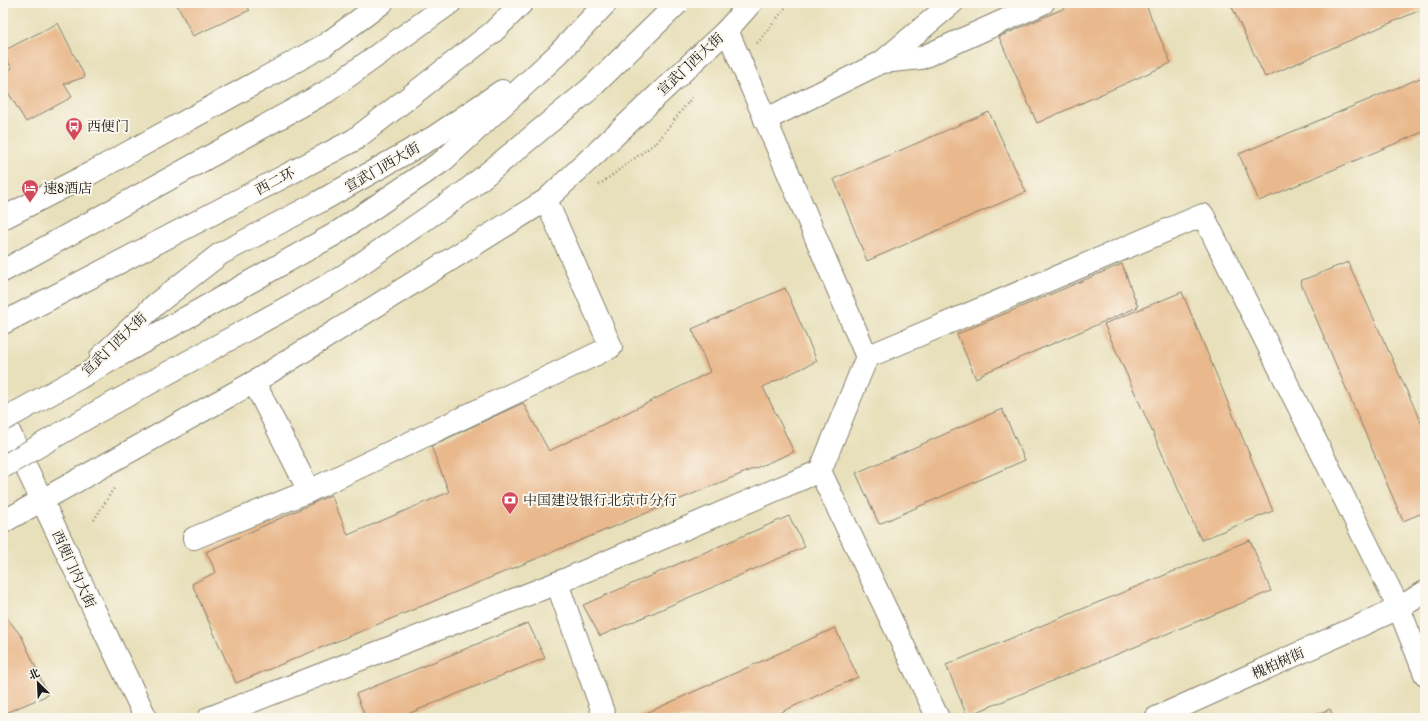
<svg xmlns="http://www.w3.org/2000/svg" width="1428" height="721" font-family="Vollkorn,'Noto Serif SC',serif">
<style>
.building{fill:#e9b88c}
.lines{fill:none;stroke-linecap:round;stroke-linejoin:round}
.minor-casing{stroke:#827e6c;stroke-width:24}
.highway-casing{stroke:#827e6c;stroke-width:24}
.path{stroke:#827e6c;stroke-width:2.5;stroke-dasharray:1 3;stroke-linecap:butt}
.minor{stroke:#fff;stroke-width:22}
.highway{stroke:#fff;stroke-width:22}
.highway-bridge-casing{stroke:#827e6c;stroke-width:24;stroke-linecap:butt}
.highway-bridge{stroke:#fff;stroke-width:22}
.labels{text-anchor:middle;stroke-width:4;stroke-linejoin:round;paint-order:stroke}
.street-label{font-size:14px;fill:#1c1c1c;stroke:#fbf7ec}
.poi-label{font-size:14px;fill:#1c1c1c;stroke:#fbf7ec;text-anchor:start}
</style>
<rect width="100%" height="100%" fill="#fbf7ec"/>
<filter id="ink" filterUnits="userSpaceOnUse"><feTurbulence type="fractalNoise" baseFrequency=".025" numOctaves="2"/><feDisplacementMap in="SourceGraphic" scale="8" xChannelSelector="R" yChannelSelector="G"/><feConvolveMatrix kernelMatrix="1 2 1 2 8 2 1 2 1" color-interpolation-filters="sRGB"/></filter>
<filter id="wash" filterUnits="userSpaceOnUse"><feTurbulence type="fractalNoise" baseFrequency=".012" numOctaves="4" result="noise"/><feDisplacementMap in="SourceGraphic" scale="16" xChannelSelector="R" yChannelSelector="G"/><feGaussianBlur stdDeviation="0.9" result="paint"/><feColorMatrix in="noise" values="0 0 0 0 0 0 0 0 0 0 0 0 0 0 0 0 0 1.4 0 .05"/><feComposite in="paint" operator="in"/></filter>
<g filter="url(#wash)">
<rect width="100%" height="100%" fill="#e8e0bb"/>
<g id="blocks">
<g class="building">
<polygon points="176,3 243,3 250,10 193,36"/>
<polygon points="1076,3 1145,3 1171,63 1037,123 999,37"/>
<polygon points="1230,3 1425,3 1425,8 1265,77"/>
<polygon points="58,23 85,77 64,84 72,97 26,122 3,84 3,73 12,68 3,54 3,51"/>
<polygon points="1425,76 1425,131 1259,201 1239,154"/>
<polygon points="989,112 1026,192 867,261 834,179"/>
<polygon points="1348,262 1425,431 1425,512 1403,521 1300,281"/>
<polygon points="1122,264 1138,307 982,374 976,379 957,334"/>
<polygon points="785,288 817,361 763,387 794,452 236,683 192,584 216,572 206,552 331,495 348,535 449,492 431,446 523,403 549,451 710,372 692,329"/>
<polygon points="1182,292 1273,511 1201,540 1104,324"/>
<polygon points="1002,409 1025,460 879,524 856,473"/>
<polygon points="789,516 805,547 600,636 583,605"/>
<polygon points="1250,540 1271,591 967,716 946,665"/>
<polygon points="3,613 22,637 48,695 3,714"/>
<polygon points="528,623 545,658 398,718 366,718 356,694"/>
<polygon points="835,628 858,677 768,718 641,718 640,716"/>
<polygon points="1330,709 1334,718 1308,718"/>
</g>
</g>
</g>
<g filter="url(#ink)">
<use href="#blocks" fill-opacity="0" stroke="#827e6c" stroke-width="1"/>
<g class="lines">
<g class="minor-casing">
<g id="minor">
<polyline points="727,30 867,357"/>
<polyline points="882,62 921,58 1043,3"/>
<polyline points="765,120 882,62 952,3"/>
<polyline points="3,218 91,173 325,45 382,3"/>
<polyline points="254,382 309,491"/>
<polyline points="3,419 146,718"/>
<polyline points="820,471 938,718"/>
<polyline points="3,522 254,382 546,200 727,30 751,3"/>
<polyline points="194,538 309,491 611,347 546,200"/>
<polyline points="557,583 605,718"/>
<polyline points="209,718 557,583 820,471 867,357 1203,215 1399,608 1425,674"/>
<polyline points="1156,718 1399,608 1425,592"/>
</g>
</g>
<g class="highway-casing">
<g id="highway">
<polyline points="3,271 326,92 450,3"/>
<polyline points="3,323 354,140 493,32 522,3"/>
<polyline points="101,357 156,304 220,254 319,202 434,137 502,91"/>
<polyline points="79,378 335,234 444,160 558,54 606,3"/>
</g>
</g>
<g class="path">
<polyline points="757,43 760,40 789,3"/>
<polyline points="599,185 658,141 693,96"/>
<polyline points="94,520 114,488"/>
</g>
<use href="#minor" class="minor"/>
<use href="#highway" class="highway"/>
<g class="highway-bridge-casing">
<g id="highway-bridge">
<polyline points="3,420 79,378"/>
<polyline points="3,467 97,412 339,279 466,191 590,89 678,3"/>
</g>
</g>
<use href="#highway-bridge" class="highway-bridge"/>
</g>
</g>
<defs>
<g id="bus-pin" transform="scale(0.9)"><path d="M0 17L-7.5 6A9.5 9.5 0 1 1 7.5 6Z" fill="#d1495b" stroke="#fbf7ec"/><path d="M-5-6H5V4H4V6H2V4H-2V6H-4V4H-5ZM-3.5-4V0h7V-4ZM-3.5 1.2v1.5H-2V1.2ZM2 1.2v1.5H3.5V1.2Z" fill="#fff"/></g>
<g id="hotel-pin" transform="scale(0.9)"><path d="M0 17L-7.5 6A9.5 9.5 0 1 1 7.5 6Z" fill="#d1495b" stroke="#fbf7ec"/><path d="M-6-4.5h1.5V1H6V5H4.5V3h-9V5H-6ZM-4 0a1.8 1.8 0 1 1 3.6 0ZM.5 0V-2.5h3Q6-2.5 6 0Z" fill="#fff"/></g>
<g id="bank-pin" transform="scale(0.9)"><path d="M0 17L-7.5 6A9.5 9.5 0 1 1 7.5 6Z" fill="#d1495b" stroke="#fbf7ec"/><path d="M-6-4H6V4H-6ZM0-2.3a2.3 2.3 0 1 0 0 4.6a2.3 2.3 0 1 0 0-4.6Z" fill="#fff"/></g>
</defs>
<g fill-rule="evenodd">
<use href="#bus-pin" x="74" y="126"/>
<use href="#hotel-pin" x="30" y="188"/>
<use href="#bank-pin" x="510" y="500"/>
</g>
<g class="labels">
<g class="street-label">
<text transform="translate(690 64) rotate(-43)" y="5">宣武门西大街</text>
<text transform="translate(382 167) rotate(-30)" y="5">宣武门西大街</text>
<text transform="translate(275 181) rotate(-28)" y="5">西二环</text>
<text transform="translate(114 344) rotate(-44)" y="5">宣武门西大街</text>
<text transform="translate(74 569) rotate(65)" y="5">西便门内大街</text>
<text transform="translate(1278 663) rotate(-24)" y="5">槐柏树街</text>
</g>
<g class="poi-label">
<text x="87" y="131">西便门</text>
<text x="43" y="193">速8酒店</text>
<text x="523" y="505">中国建设银行北京市分行</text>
</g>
</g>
<rect width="1428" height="721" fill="none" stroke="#fbf7ec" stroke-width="16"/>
<g transform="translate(38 683) rotate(336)" stroke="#fbf7ec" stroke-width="3" paint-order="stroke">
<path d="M0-3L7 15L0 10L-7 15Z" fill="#1c1c1c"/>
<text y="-6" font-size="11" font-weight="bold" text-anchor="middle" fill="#1c1c1c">北</text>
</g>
</svg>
